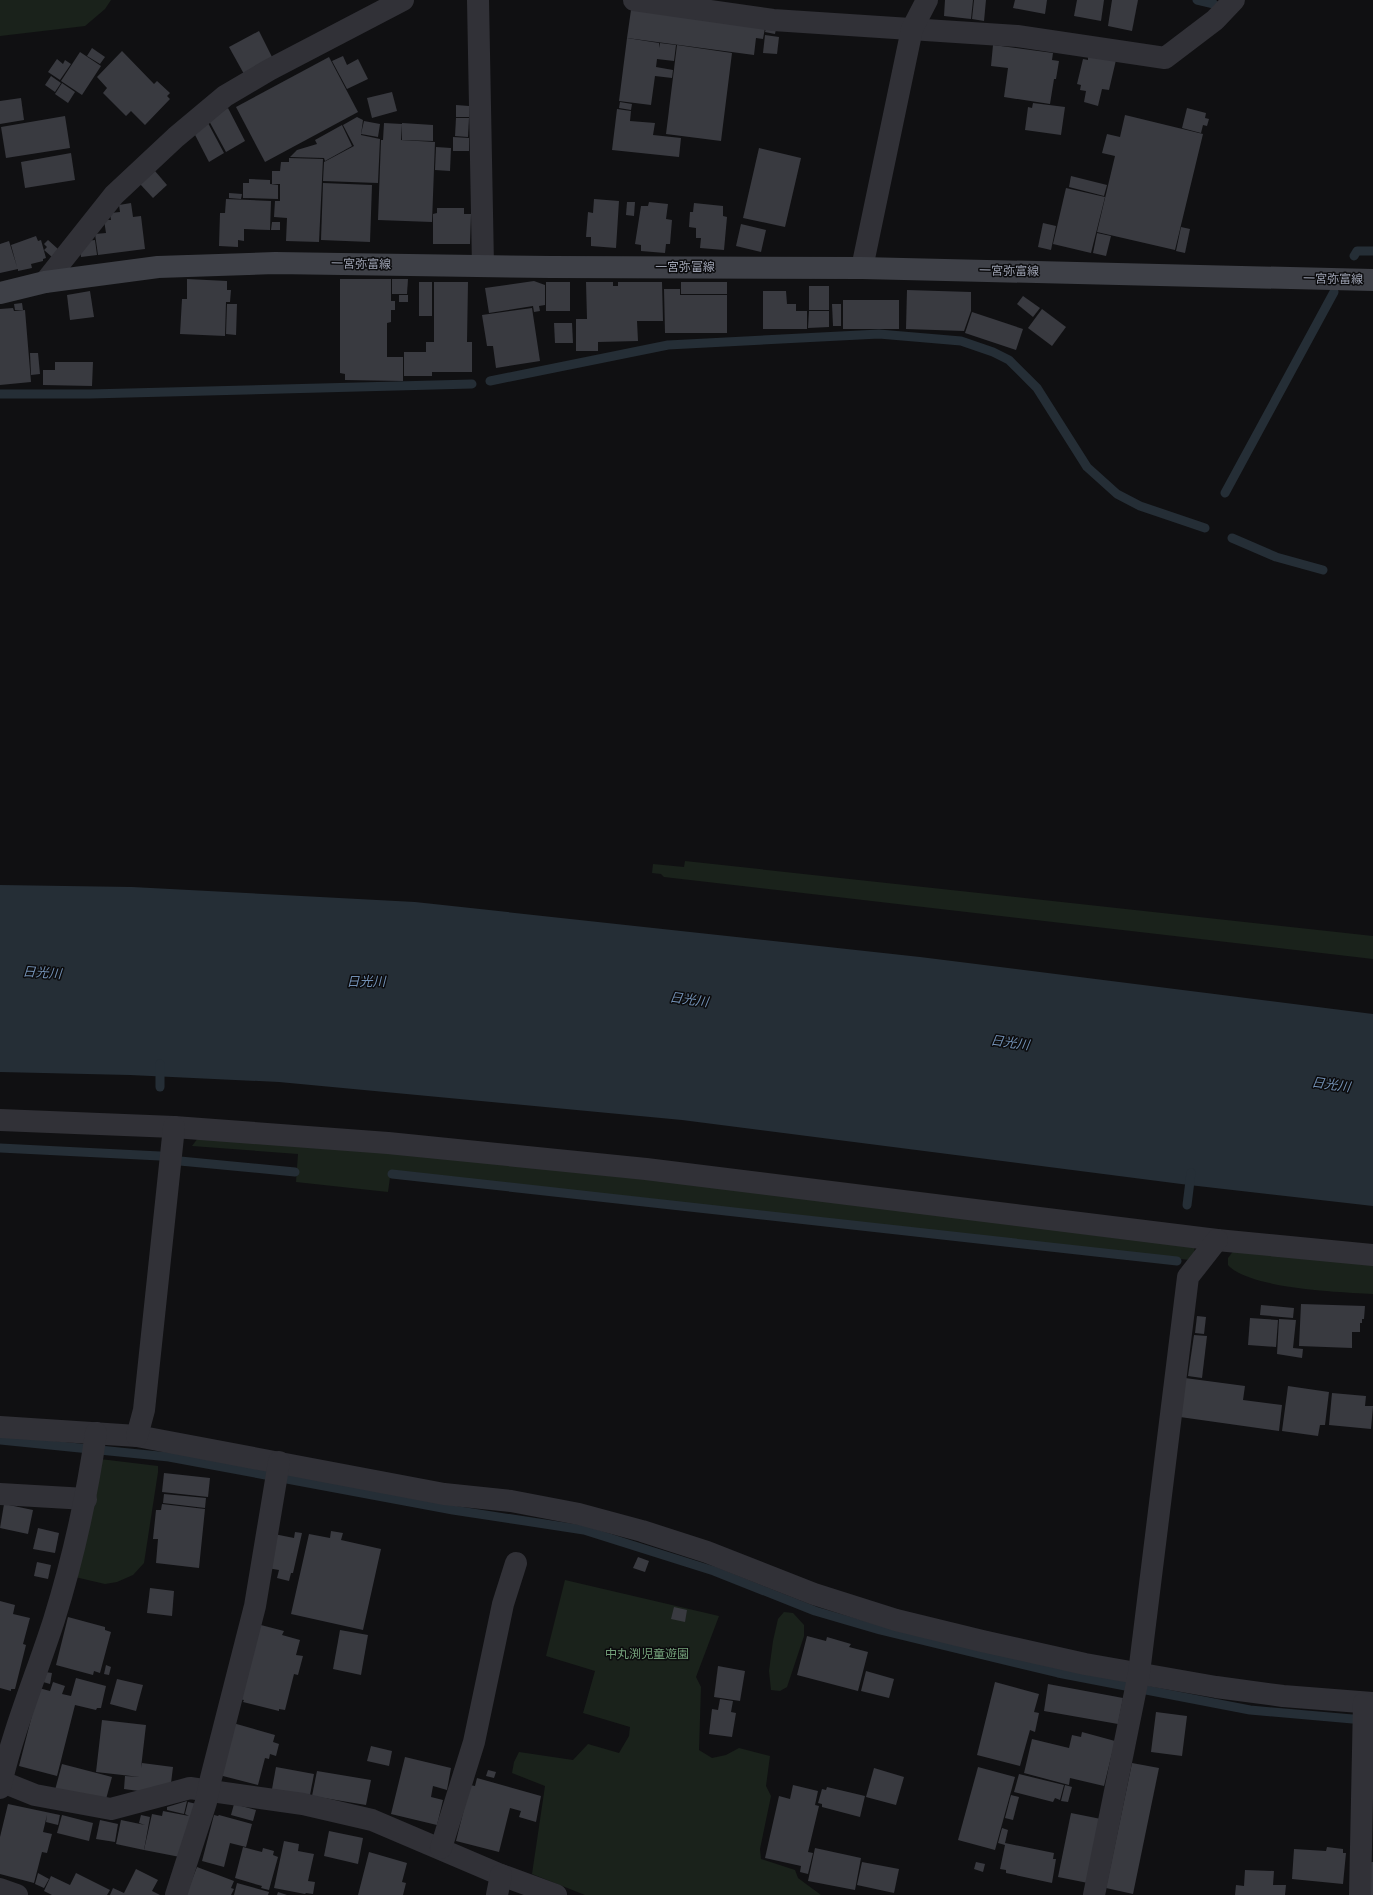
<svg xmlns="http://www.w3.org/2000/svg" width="1373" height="1895" font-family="Raleway,'Noto Sans JP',sans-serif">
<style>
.green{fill:#1a221b}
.water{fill:#252e36}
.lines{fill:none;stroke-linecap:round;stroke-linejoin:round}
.stream{stroke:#252e36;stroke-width:9}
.building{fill:#393a40}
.street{stroke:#313137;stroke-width:22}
.secondary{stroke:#3e4047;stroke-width:22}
.labels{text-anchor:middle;stroke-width:3;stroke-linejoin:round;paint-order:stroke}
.street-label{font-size:12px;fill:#9fa4b4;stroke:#0b0b0d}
.park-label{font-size:12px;fill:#74a17a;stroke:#0b0b0d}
.water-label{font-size:13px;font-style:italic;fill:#7290b4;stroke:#0b0b0d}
</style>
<rect width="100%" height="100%" fill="#101012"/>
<g class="green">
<polygon points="0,0 111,0 105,9 85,26 0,36"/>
<polygon points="685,861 1373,936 1373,959 664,877 661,874 652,873 653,864 684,867"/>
<polygon points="198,1138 384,1152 633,1177 1194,1245 1195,1255 1190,1260 391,1170 388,1192 296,1182 298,1154 192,1146"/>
<path d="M1234 1250 1373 1264V1294C1340 1292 1250 1289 1228 1265V1258Z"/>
<polygon points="100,1459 158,1466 158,1472 144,1563 133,1575 117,1582 105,1584 75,1577"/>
<polygon points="565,1580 719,1616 696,1677 701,1687 699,1750 712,1758 726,1755 739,1748 770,1756 766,1786 771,1796 760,1849 761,1859 795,1870 798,1878 821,1895 585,1895 532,1874 545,1786 512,1773 514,1762 519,1752 573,1760 588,1744 619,1753 629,1736 630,1727 583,1713 595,1671 546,1656"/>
<polygon points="784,1612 793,1613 804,1625 804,1636 787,1687 780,1691 771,1690 769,1671 773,1641 778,1619"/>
</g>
<polygon class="water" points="0,885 132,887 415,902 920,957 1373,1014 1373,1206 1189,1185 682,1120 279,1082 130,1075 0,1072"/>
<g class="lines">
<g class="stream">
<polyline points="1197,0 1214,4"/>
<polyline points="1354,256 1357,251 1373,251"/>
<polyline points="490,381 668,345 879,334 961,341 993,352 1009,360 1037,388 1087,467 1117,494 1140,506 1205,528"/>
<polyline points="0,394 90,394 472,384"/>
<polyline points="1225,493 1334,292"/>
<polyline points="1232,538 1276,557 1323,570"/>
<polyline points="160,1064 160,1087"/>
<polyline points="0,1148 160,1156"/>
<polyline points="180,1161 295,1172"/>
<polyline points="392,1174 1177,1261"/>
<polyline points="1187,1205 1191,1173"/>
<polyline points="0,1440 169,1457 453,1510 584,1530 714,1571 815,1611 880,1630 1058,1673 1250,1710 1364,1720"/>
</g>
</g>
<g class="building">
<polygon points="945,0 973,0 971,19 944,16"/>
<polygon points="974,0 986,0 984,21 972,19"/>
<polygon points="1015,0 1047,0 1045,14 1013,8"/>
<polygon points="1077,0 1104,0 1101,21 1074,16"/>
<polygon points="1112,0 1138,0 1132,31 1108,26"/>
<polygon points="631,10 765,28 763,39 756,38 754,55 627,38"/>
<polygon points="766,28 776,29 775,34 765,32"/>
<polygon points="259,31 273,59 244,74 229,47"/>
<polygon points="765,35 779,37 777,54 763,53"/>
<polygon points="627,38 659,43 659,48 660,43 676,45 674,61 657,59 656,67 673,70 672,78 655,76 651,105 619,101"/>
<polygon points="677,45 732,53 721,141 666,134"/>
<polygon points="993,45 1053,53 1052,60 1059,61 1056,79 1054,79 1050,104 1004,97 1008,68 991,66"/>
<polygon points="92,48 105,57 100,64 87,56"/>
<polygon points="122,51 154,84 157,81 170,93 167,96 170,99 145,125 131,111 126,116 103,93 107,88 97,77"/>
<polygon points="80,52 101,66 82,95 61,81"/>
<polygon points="1088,54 1116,60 1109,90 1102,89 1098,106 1084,102 1086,91 1080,90 1081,85 1077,84 1083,59 1088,60"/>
<polygon points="343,56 347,65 358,59 368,79 347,89 332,61"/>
<polygon points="329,57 358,112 265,162 236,107"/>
<polygon points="57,59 63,64 65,60 71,64 60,80 48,72"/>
<polygon points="51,76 61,83 55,92 45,85"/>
<polygon points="62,83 75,92 68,103 55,94"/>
<polygon points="392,92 397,111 372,118 367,98"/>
<polygon points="21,98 24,120 0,124 0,101"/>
<polygon points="620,102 632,104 631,110 619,108"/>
<polygon points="1033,103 1065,107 1061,135 1025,130 1028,107 1032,108"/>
<polygon points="456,105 469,106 469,117 456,117"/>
<polygon points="228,108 245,141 226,152 208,119"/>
<polygon points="1187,108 1206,113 1205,118 1209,119 1207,126 1203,125 1201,133 1182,128"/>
<polygon points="617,109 631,111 630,121 655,123 653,135 681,138 679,157 612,150"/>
<polygon points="1125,115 1203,134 1175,250 1097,232 1115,156 1102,153 1107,134 1120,137"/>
<polygon points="65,116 70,148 6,158 1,127"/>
<polygon points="357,117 363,120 361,135 380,139 378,183 323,181 324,162 354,146 343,125"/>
<polygon points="456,118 469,118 468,137 455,136"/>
<polygon points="364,121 380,124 378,137 361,134"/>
<polygon points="208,123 224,153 209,162 193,131"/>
<polygon points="384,123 402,124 401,140 435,142 432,222 378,220 381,140 383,140"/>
<polygon points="402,123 433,125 433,141 402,140"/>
<polygon points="342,125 352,146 325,161 324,158 290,157 297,150 317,144 315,140"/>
<polygon points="453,137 469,138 469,151 453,151"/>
<polygon points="436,147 451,148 450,171 435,170"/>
<polygon points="759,148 801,158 785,227 743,218"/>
<polygon points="71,153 75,180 25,188 21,162"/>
<polygon points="289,158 323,159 319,242 286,241 287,218 274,217 275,201 280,201 280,184 272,184 272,171 280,171 281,162 289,162"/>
<polygon points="155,171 167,185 153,198 140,184"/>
<polygon points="1071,176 1107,185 1104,196 1069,187"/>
<polygon points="249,179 270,180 270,184 278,185 278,199 243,198 243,183 249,183"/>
<polygon points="323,183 372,185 370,242 321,240"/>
<polygon points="1066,188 1105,197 1091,253 1053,244"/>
<polygon points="229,193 242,194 241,199 229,198"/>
<polygon points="226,199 271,201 270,230 244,229 244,241 238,240 238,247 219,246 220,213 225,213"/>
<polygon points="594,199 619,201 616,248 591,246 591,237 586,237 588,212 593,213"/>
<polygon points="627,202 635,202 634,216 626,215"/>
<polygon points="649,202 668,204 666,219 672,220 670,244 666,244 665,253 641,251 641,245 635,244 641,206 648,206"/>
<polygon points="131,203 133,217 141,216 145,249 98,255 95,234 106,233 104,220 111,220 110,213 120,212 119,205"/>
<polygon points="694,203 723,206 723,216 727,217 724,250 700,248 701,238 696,238 696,228 689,227 690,212 693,212"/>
<polygon points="437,208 464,208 464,214 471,214 470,244 433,244 433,214 437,213"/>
<polygon points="272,222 280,222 280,230 271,230"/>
<polygon points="1043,223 1056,226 1051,250 1038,247"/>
<polygon points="741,224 766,230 761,252 736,246"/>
<polygon points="1181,227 1190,229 1185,253 1176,251"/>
<polygon points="1097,233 1111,236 1106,256 1093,253"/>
<polygon points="36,236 38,241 41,240 46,258 43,259 43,261 31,264 32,268 18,271 18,269 0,273 0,244 9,241 17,267 11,245"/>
<polygon points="48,240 58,249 52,257 44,250 47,247 44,244"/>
<polygon points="95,240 97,255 81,257 80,247 85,241"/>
<polygon points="187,279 227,281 227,290 231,290 230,302 226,302 225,336 180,334 182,299 187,299"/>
<polygon points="340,279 391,279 391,301 395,301 395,310 391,310 391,322 387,323 387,357 403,357 403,381 345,380 345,374 340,373"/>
<polygon points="392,279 408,279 407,294 392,294"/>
<polygon points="534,281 545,285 545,305 539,306 540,311 534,312 533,306 489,313 485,288"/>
<rect x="419" y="282" width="13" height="34"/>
<polygon points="434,282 468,282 467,342 472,342 472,372 432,372 432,376 404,376 404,352 426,352 426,342 434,342"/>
<rect x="546" y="282" width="24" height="29"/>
<polygon points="586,282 613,282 613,286 618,286 618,282 662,282 663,321 637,321 638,341 598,342 598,351 576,351 576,319 587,319"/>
<rect x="681" y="282" width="46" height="12"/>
<rect x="809" y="286" width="20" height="24"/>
<polygon points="664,289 680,289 680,295 727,295 727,333 665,333"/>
<polygon points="907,290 971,292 971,311 964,331 906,329"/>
<polygon points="90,291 94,317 70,320 67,295"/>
<polygon points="763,291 786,291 787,304 796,304 796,311 807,311 807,329 763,329"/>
<rect x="399" y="295" width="9" height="7"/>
<polygon points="1023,296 1040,308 1033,317 1017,304"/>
<rect x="843" y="300" width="56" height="29"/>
<polygon points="22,303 23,310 15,310 14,304"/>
<polygon points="227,304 237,304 236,335 226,334"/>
<polygon points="832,304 841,304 841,326 833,326"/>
<polygon points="13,308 14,311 25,310 31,382 0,385 0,309"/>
<polygon points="532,308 540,361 496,368 493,346 487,346 482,315"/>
<polygon points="1042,309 1066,327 1052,346 1028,328"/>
<polygon points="809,311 829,311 829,327 808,328"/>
<polygon points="972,312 1023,329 1016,350 965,333"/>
<polygon points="554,323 572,323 573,343 555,343"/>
<polygon points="30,353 38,353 40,374 31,375"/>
<polygon points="55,362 93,362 92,386 43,385 43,370 55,370"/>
<polygon points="1301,1304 1365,1306 1364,1319 1362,1319 1362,1323 1360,1323 1360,1332 1352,1332 1352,1348 1299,1346"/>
<polygon points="1261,1305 1294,1308 1293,1318 1260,1315"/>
<polygon points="1197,1316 1206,1317 1204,1334 1195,1333"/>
<polygon points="1250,1318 1278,1320 1276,1347 1248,1345"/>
<polygon points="1279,1319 1296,1320 1293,1348 1303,1349 1302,1358 1277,1354"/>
<polygon points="1194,1335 1207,1336 1202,1378 1188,1376"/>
<polygon points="1185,1378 1245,1386 1243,1400 1282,1405 1279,1431 1180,1417"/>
<polygon points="1288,1386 1329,1392 1325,1425 1320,1425 1318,1436 1282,1431"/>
<polygon points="1332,1393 1366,1396 1365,1406 1373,1406 1371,1429 1329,1425"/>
<polygon points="164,1473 210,1478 208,1497 162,1492"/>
<polygon points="164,1494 206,1498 205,1508 163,1503"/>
<polygon points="4,1504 33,1510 28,1534 0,1528"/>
<polygon points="162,1504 205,1509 199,1568 156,1563 158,1539 153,1539 156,1510 161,1510"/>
<polygon points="38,1528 59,1533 55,1553 33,1549"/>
<polygon points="331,1531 343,1533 341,1540 381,1549 363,1630 291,1614 309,1534 330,1538"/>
<polygon points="295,1532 302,1533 293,1573 291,1573 289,1581 277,1578 279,1570 267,1568 274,1534 294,1538"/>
<polygon points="638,1557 649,1561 645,1572 633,1568"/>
<polygon points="37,1562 51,1565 48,1579 34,1576"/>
<polygon points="150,1588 174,1591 172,1616 147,1613"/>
<polygon points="0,1601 15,1605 13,1614 30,1618 23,1644 26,1645 15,1689 11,1689 11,1691 0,1688"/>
<polygon points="674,1607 687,1610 685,1622 671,1619"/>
<polygon points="68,1617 105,1627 105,1630 111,1632 100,1673 94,1671 93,1675 56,1665"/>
<polygon points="257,1624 284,1631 282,1635 300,1640 296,1655 303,1656 298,1675 294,1674 285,1710 279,1709 279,1711 243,1702 244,1700 239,1699"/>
<polygon points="340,1630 368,1635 361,1675 333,1669"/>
<polygon points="807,1636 826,1641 827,1637 851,1644 849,1647 868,1652 858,1691 797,1675"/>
<polygon points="106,1665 111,1667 109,1675 104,1674"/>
<polygon points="718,1666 745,1671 740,1701 714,1697"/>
<polygon points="866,1671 894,1679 889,1698 861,1691"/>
<polygon points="45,1672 52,1673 50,1684 43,1682"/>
<polygon points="76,1678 106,1686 101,1708 97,1708 96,1710 75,1705 57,1776 19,1766 39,1688 50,1691 53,1682 65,1686 62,1694 71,1696"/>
<polygon points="117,1679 143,1685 136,1711 110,1704"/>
<polygon points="995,1682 1039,1694 1034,1712 1039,1713 1035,1732 1030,1730 1020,1766 977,1755"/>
<polygon points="1048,1684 1123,1698 1118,1724 1044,1711"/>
<polygon points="720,1699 733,1701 731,1712 736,1713 732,1737 709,1734 712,1709 718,1710"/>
<polygon points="1156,1712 1187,1716 1182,1756 1151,1752"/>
<polygon points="102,1720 146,1725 141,1768 142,1763 173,1767 171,1783 146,1792 124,1789 125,1776 140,1777 96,1772"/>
<polygon points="233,1723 275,1735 273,1742 279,1744 276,1756 270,1754 269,1759 265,1758 258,1785 219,1775"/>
<polygon points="1082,1732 1115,1741 1104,1786 1070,1778 1069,1785 1024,1773 1032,1739 1069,1748 1072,1735 1081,1737"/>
<polygon points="371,1746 392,1751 389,1766 367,1761"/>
<polygon points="405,1757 451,1768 447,1790 433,1786 431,1797 443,1800 437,1825 391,1814"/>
<polygon points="1132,1763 1159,1768 1133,1894 1106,1888"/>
<polygon points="62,1764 112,1777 105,1803 55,1790"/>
<polygon points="276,1767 314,1774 310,1795 272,1789"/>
<polygon points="978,1767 1015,1777 995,1850 958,1840"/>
<polygon points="874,1768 904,1777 896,1805 866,1797"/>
<polygon points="488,1770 496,1772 494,1778 486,1776"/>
<polygon points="317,1771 371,1780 366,1805 312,1796"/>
<polygon points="1019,1774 1064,1785 1060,1800 1055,1798 1053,1802 1014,1792"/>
<polygon points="477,1778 541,1796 536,1822 519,1817 521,1811 510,1808 499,1852 456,1841 470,1785 475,1786"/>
<polygon points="793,1785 818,1791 815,1805 819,1806 808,1852 813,1853 808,1874 800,1872 801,1866 765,1858 779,1796 790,1799"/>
<polygon points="1065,1785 1072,1787 1068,1802 1061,1801"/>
<polygon points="827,1787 865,1796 860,1817 822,1807 822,1804 818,1803 822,1789 826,1790"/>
<polygon points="1011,1795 1019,1797 1013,1820 1005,1818"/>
<polygon points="187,1801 184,1814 167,1810 167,1807"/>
<polygon points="188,1802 197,1804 180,1857 144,1850 152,1814 162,1816 163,1811 189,1816 185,1814"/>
<polygon points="8,1804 60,1815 58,1825 46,1822 47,1815 43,1832 52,1834 47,1853 42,1852 34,1883 0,1874 0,1837"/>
<polygon points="234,1804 256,1810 253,1821 231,1815"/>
<polygon points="1071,1813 1101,1819 1088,1883 1058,1877"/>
<polygon points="62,1815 93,1823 89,1841 57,1833"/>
<polygon points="141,1815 150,1817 144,1850 116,1844 121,1820 145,1825 139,1823"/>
<polygon points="214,1815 218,1816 219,1815 252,1824 246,1847 230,1843 224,1867 202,1861"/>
<polygon points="100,1820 118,1824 115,1842 96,1839"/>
<polygon points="1002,1828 1008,1830 1005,1843 1054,1853 1053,1859 1056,1859 1052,1883 1006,1873 1006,1870 1000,1869 1005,1845 998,1843"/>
<polygon points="329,1831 363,1838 358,1864 324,1856"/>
<polygon points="284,1841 299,1844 298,1851 314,1854 308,1881 315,1882 313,1894 306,1893 305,1894 274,1888"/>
<polygon points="243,1847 262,1852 263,1848 274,1851 273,1855 278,1857 269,1890 261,1888 262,1886 235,1878"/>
<polygon points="1327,1847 1343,1849 1343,1853 1346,1853 1343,1884 1292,1879 1294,1849 1326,1851"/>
<polygon points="815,1848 861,1858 855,1890 808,1881"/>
<polygon points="369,1852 407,1863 402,1882 406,1883 403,1895 358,1895"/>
<polygon points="862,1862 899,1869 894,1893 857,1885"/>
<polygon points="976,1862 985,1864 983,1872 974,1869"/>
<polygon points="1368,1862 1373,1862 1373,1895 1366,1895"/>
<polygon points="197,1867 234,1881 231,1888 234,1889 231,1895 186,1895"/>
<polygon points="136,1869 158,1880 152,1891 160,1895 110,1895 113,1888 124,1893"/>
<polygon points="1245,1870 1274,1871 1273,1885 1286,1885 1285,1895 1235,1895 1236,1885 1244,1886"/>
<polygon points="38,1873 49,1879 44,1888 35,1884"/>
<polygon points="76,1873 110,1890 107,1895 52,1895 44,1891 51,1876 70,1885"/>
<polygon points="237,1883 269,1892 268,1895 234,1895"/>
<polygon points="278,1892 287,1895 277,1895"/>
</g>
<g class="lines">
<g class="street">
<polyline points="478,0 483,266"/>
<polyline points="634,0 773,20 1017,36 1165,58 1215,20 1234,0"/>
<polyline points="862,268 912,29 927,0"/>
<polyline points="45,282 114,195 176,137 225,96 269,70 403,0"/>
<polyline points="0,1120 174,1127 388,1143 646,1169 1217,1240 1373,1255"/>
<polyline points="0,1427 137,1436 444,1494 511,1501 579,1514 642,1531 707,1552 814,1594 896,1620 982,1641 1085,1664 1216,1687 1283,1696 1373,1703"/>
<polyline points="137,1436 144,1410 174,1127"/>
<polyline points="0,1494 86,1499"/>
<polyline points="0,1781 35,1795 111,1809 190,1788 303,1804 372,1820 501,1875 556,1895"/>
<path d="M0 1788C13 1730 36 1676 54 1620 73 1559 87 1496 96 1433"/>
<polyline points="441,1848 474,1742 503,1604 516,1563"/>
<polyline points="0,1889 17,1895"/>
<polyline points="176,1895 206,1802 211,1778 255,1606 279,1462"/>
<polyline points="497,1895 501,1875"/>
<polyline points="1094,1895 1139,1673 1188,1277 1217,1240"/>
<polyline points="1360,1895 1364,1703"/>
</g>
<polyline class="secondary" points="0,293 45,282 158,267 275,263 551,267 862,268 1373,280"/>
</g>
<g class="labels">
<g class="street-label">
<text transform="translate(361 264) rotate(1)" y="4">一宮弥富線</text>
<text x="685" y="271">一宮弥富線</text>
<text transform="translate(1009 271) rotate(1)" y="4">一宮弥富線</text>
<text transform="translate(1333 279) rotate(1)" y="4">一宮弥富線</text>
</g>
<g class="park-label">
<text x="647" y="1658">中丸渕児童遊園</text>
</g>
<g class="water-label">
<text transform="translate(42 972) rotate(4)" y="5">日光川</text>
<text x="366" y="986">日光川</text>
<text transform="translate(689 999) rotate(8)" y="5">日光川</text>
<text transform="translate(1010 1042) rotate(8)" y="5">日光川</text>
<text transform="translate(1331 1084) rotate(8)" y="5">日光川</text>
</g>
</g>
</svg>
